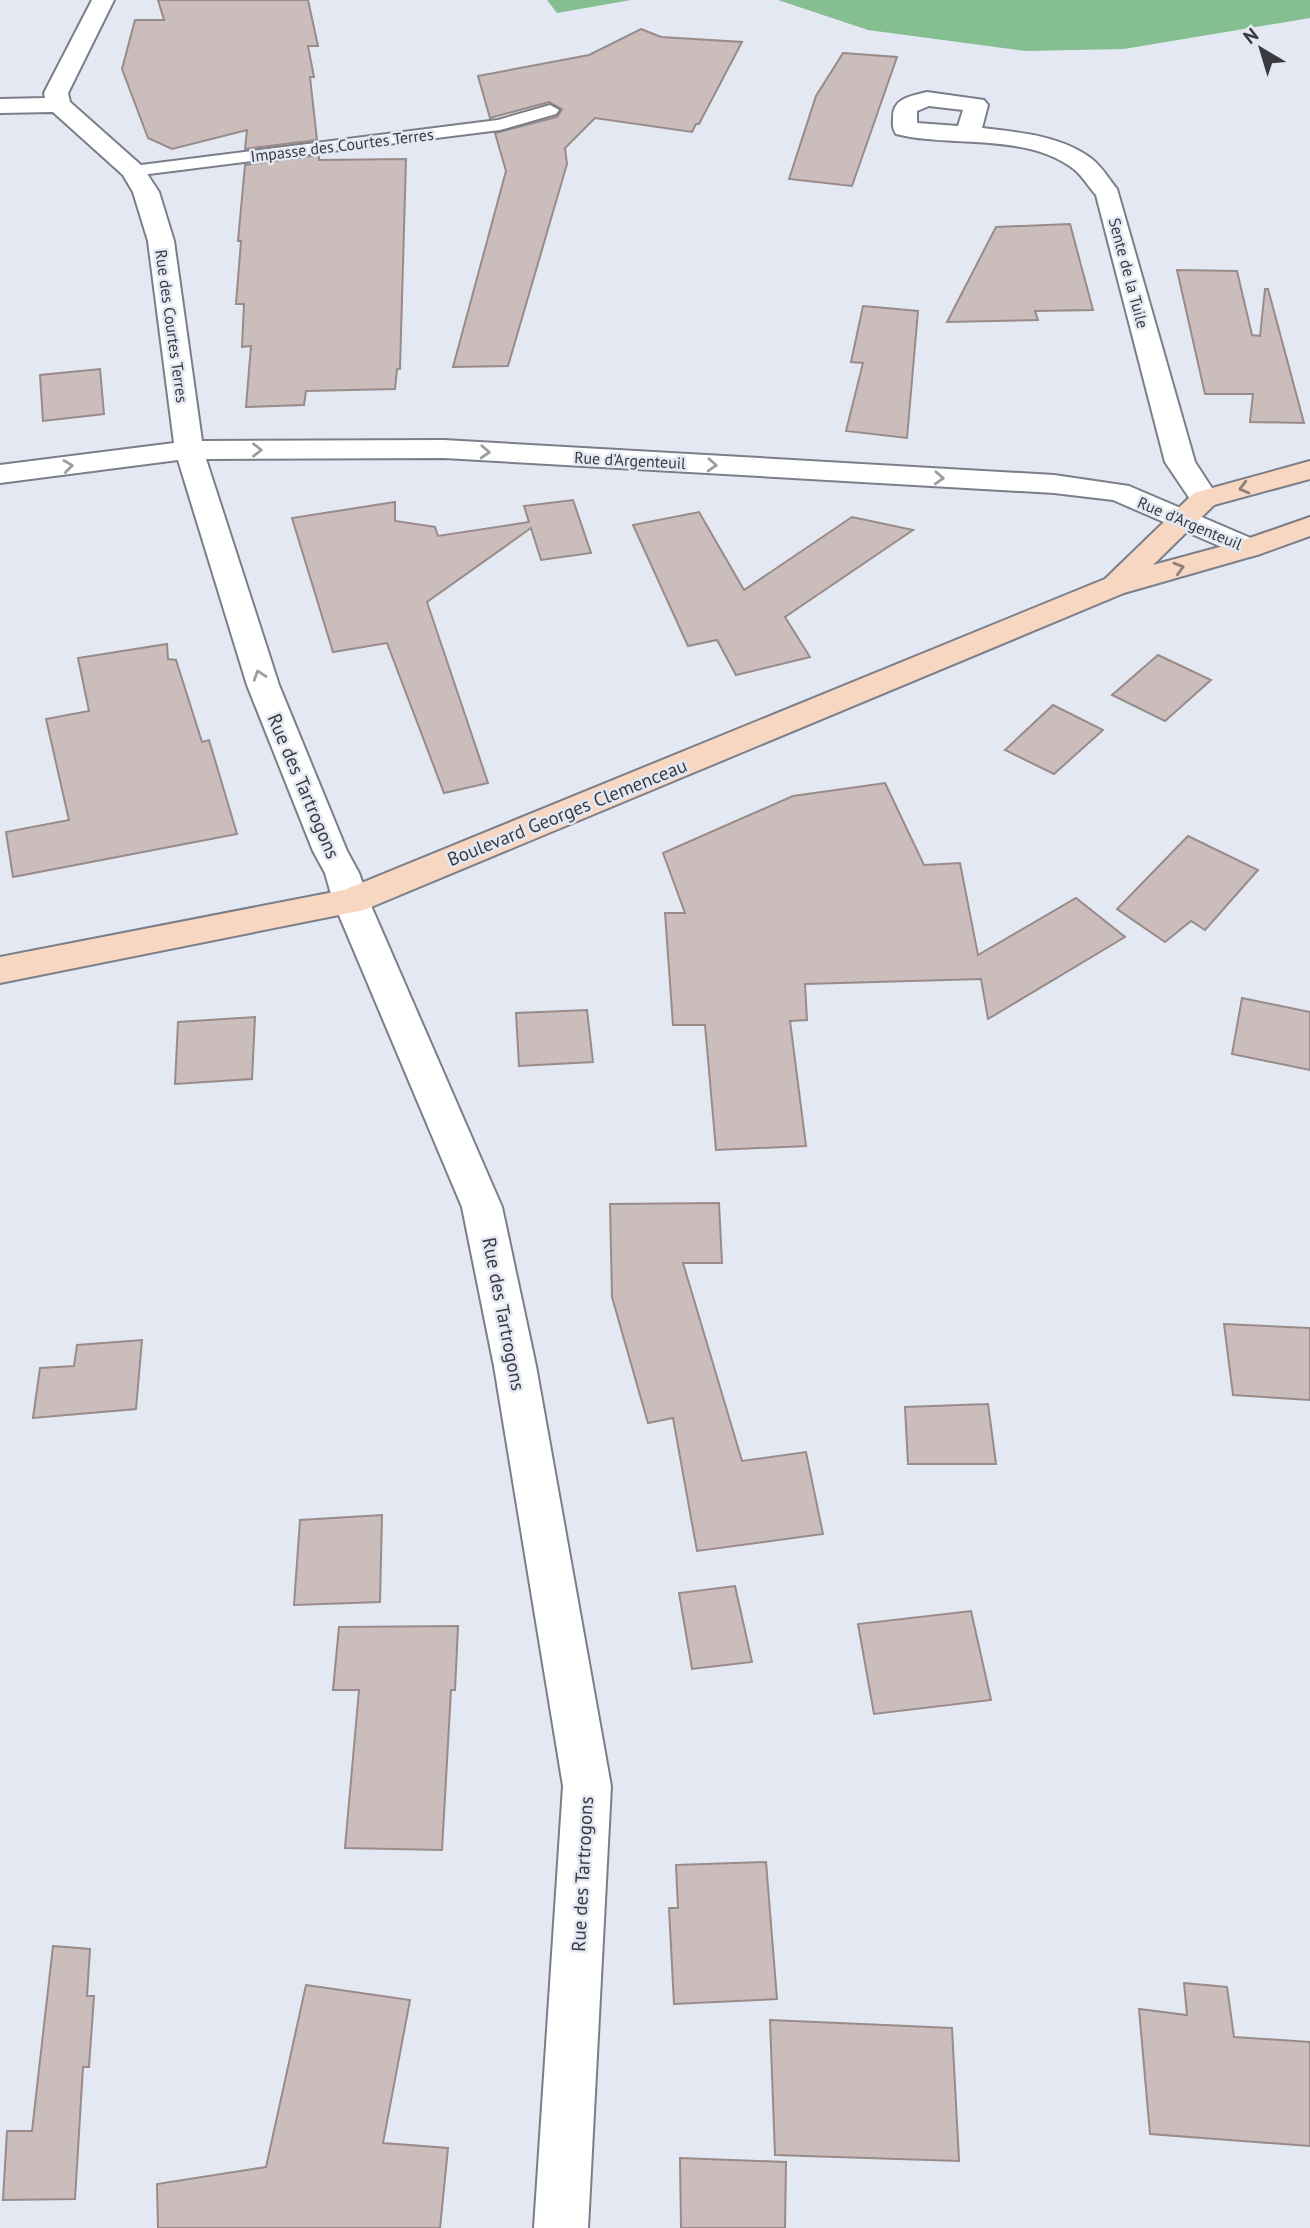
<svg xmlns="http://www.w3.org/2000/svg" width="1310" height="2228" font-family="'PT Sans',sans-serif">
<style>
.forest{fill:#85be91}
.building{fill:#cbbdbb;stroke:#988b89;stroke-width:2}
.lines{fill:none;stroke-linecap:round;stroke-linejoin:round}
.lane-casing{stroke:#7a7e88;stroke-width:4}
.street-casing{stroke:#7a7e88;stroke-width:4}
.secondary-casing{stroke:#7a7e88;stroke-width:4}
.lane{fill:#fff;fill-rule:evenodd}
.street{fill:#fff;fill-rule:evenodd}
.secondary{fill:#f8d7c2;fill-rule:evenodd}
.oneway{stroke:#9c9da0}
.oneway2{stroke:#8f817a}
.labels{text-anchor:middle;stroke-width:5;stroke-linejoin:round;paint-order:stroke}
.far-street-label{font-size:16px;fill:#393b40;stroke:#e3e8f3}
.street-label{font-size:19px;fill:#393b40;stroke:#e3e8f3}
</style>
<rect width="100%" height="100%" fill="#e3e8f3"/>
<g class="forest">
<polygon points="547,0 631,0 557,13"/>
<polygon points="778,0 1310,0 1310,18 1124,49 1026,51 868,30"/>
</g>
<g class="building">
<polygon points="158,0 308,0 318,46 308,46 314,77 310,77 317,140 245,149 247,130 172,149 148,138 122,69 135,20 164,20"/>
<polygon points="641,29 661,37 742,42 699,124 696,124 692,132 595,118 565,148 567,164 508,366 453,367 506,171 495,133 557,117 562,109 549,102 490,118 478,76 589,55"/>
<polygon points="843,53 897,57 852,186 789,179 816,96"/>
<polygon points="319,155 319,160 406,159 400,369 397,369 395,389 306,391 304,405 246,407 251,346 242,347 244,304 236,304 241,241 238,241 245,165"/>
<polygon points="1070,224 1093,310 1035,311 1038,320 947,322 996,227"/>
<polygon points="1177,270 1237,271 1252,335 1260,336 1265,289 1268,289 1304,423 1250,422 1253,394 1205,394"/>
<polygon points="863,306 918,311 907,438 846,431 863,363 851,362"/>
<polygon points="100,369 104,414 43,421 40,375"/>
<polygon points="573,500 591,553 541,560 531,528 427,602 488,783 444,793 387,643 333,652 292,518 395,502 395,521 435,527 438,536 529,522 524,506"/>
<polygon points="699,512 744,590 852,517 913,530 785,617 810,657 736,675 717,640 688,646 633,525"/>
<polygon points="167,644 168,659 176,660 202,742 209,740 237,834 13,877 6,832 69,820 46,719 89,711 78,658"/>
<polygon points="1158,655 1211,680 1165,721 1112,695"/>
<polygon points="1053,705 1103,730 1054,774 1005,750"/>
<polygon points="885,783 924,865 960,863 978,955 1076,898 1125,937 988,1019 981,979 805,984 807,1020 790,1021 806,1146 716,1150 705,1025 673,1025 665,913 685,913 663,853 793,796"/>
<polygon points="1188,836 1258,870 1205,930 1191,921 1165,942 1117,909"/>
<polygon points="1242,998 1310,1012 1310,1070 1232,1054"/>
<polygon points="587,1010 593,1062 519,1066 516,1013"/>
<polygon points="255,1017 252,1079 175,1084 178,1022"/>
<polygon points="719,1203 722,1263 683,1263 742,1461 806,1452 823,1534 697,1551 673,1418 648,1423 612,1297 610,1204"/>
<polygon points="1224,1324 1310,1328 1310,1400 1233,1395"/>
<polygon points="142,1340 136,1409 33,1418 40,1368 74,1366 77,1345"/>
<polygon points="988,1404 996,1464 908,1464 905,1407"/>
<polygon points="382,1515 380,1602 294,1605 300,1520"/>
<polygon points="735,1586 752,1662 692,1669 679,1593"/>
<polygon points="971,1611 991,1700 874,1714 858,1624"/>
<polygon points="458,1626 455,1690 451,1690 442,1850 345,1848 359,1690 333,1690 339,1627"/>
<polygon points="766,1862 777,1999 674,2004 669,1908 678,1908 676,1865"/>
<polygon points="53,1946 90,1949 87,1996 94,1996 89,2067 83,2067 75,2199 3,2200 7,2131 32,2131"/>
<polygon points="1184,1983 1227,1987 1234,2037 1310,2042 1310,2146 1150,2134 1139,2009 1187,2015"/>
<polygon points="306,1985 410,2000 383,2143 448,2148 440,2228 158,2228 157,2184 266,2167"/>
<polygon points="770,2020 952,2028 959,2161 775,2155"/>
<polygon points="680,2158 786,2162 785,2228 681,2228"/>
</g>
<g class="lines">
<g class="lane-casing">
<polygon id="lane" points="550,105 559,110 556,114 500,130 133,176 124,171 133,166 498,120"/>
</g>
<g class="street-casing">
<g id="street">
<polygon points="92,0 114,0 68,93 70,102 142,166 159,192 174,241 202,441 444,440 1054,475 1129,486 1260,542 1264,548 1260,554 1249,557 1238,554 1113,500 1054,493 444,458 206,459 279,685 347,851 359,873 369,901 502,1207 536,1366 611,1786 588,2228 534,2228 563,1786 494,1366 462,1207 333,901 325,873 313,851 247,685 178,460 0,483 0,465 174,443 148,241 133,192 123,175 53,112 0,113 0,99 45,98 44,93"/>
<path d="M927 92 984 100 988 105 982 128C1018 132 1062 136 1092 159 1102 167 1109 179 1117 189L1195 462 1219 499 1214 505 1204 508 1194 505 1165 462 1096 195C1089 187 1083 177 1075 170 1028 132 952 148 896 134 892 128 893 124 893 117 893 98 911 96 927 92ZM929 106 963 110 958 126 917 123V111Z"/>
</g>
</g>
<g class="secondary-casing">
<polygon id="secondary" points="1310,461 1310,479 1214,505 1153,565 1238,542 1310,517 1310,536 1260,554 1124,593 364,910 0,983 0,957 344,890 1105,579 1194,493"/>
</g>
<use href="#lane" class="lane"/>
<use href="#street" class="street"/>
<use href="#secondary" class="secondary"/>
</g>
<defs><path id="oneway-chevron" d="M-2-3.5L2.5 0L-2 3.5" fill="none" stroke-width="1.6" stroke-linecap="round" stroke-linejoin="round" transform="scale(1.75)"/></defs>
<g class="oneway">
<use href="#oneway-chevron" transform="translate(257 450)"/>
<use href="#oneway-chevron" transform="translate(485 452) rotate(3)"/>
<use href="#oneway-chevron" transform="translate(712 465) rotate(3)"/>
<use href="#oneway-chevron" transform="translate(68 466) rotate(-7)"/>
<use href="#oneway-chevron" transform="translate(939 478) rotate(3)"/>
<use href="#oneway-chevron" transform="translate(259 675) rotate(-108)"/>
</g>
<g class="oneway2">
<use href="#oneway-chevron" transform="translate(1244 488) rotate(165)"/>
<use href="#oneway-chevron" transform="translate(1179 568) rotate(-16)"/>
</g>
<g class="labels">
<g class="far-street-label">
<text transform="translate(342 145) rotate(-7)" y="6">Impasse des Courtes Terres</text>
<text transform="translate(1129 273) rotate(75)" y="6">Sente de la Tuile</text>
<text transform="translate(172 326) rotate(82)" y="6">Rue des Courtes Terres</text>
<text transform="translate(630 460) rotate(3)" y="6">Rue d'Argenteuil</text>
<text transform="translate(1190 523) rotate(23)" y="6">Rue d'Argenteuil</text>
</g>
<g class="street-label">
<text transform="translate(304 786) rotate(67)" y="7">Rue des Tartrogons</text>
<text transform="translate(567 812) rotate(-22)" y="7">Boulevard Georges Clemenceau</text>
<text transform="translate(504 1314) rotate(79)" y="7">Rue des Tartrogons</text>
<text transform="translate(582 1874) rotate(-87)" y="7">Rue des Tartrogons</text>
</g>
</g>
<g transform="translate(1261 49) rotate(322)" stroke="#e3e8f3" stroke-width="5" paint-order="stroke">
<path d="M0-5L12 26L0 18L-12 26Z" fill="#393b40"/>
<text y="-10" font-size="19" font-weight="bold" text-anchor="middle" fill="#393b40">N</text>
</g>
</svg>
